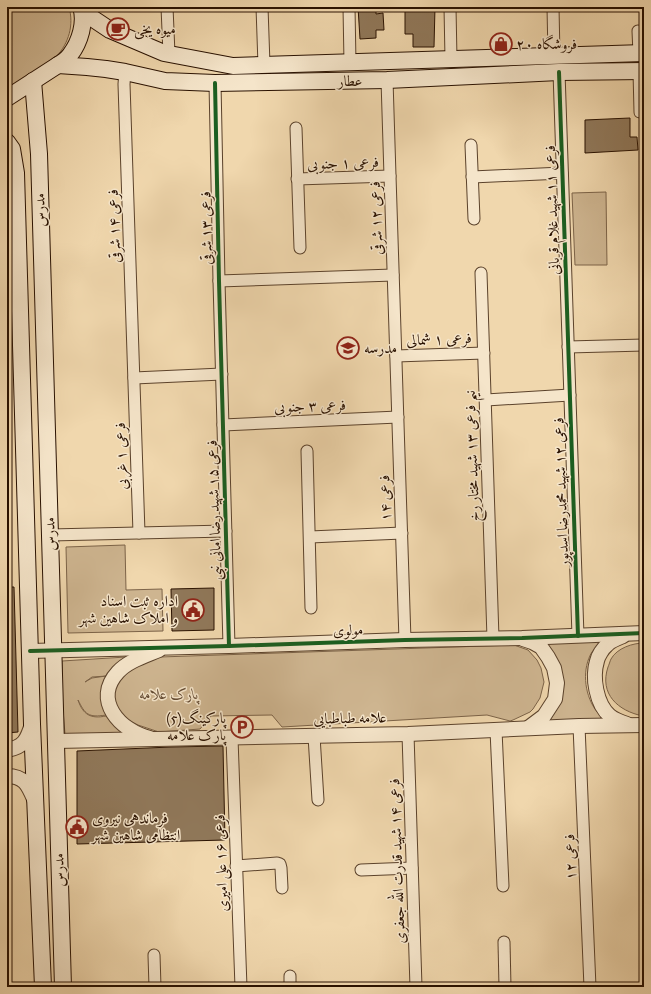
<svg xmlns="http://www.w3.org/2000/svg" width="651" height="994" font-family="'IM FELL Great Primer',Amiri,serif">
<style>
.green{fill:#ceb590;stroke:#7c6348}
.building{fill:#90785a;stroke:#291100}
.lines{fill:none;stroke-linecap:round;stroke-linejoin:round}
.minor-casing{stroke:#5b422b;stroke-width:13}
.tertiary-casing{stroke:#5b422b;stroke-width:16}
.secondary-casing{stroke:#291100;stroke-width:18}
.minor{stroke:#f5e5ca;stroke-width:11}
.tertiary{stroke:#f5e5ca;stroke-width:14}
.secondary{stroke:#f5e5ca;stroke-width:16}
.cycleway-casing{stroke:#f5e5ca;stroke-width:6}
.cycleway{stroke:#1b5e20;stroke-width:4}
.labels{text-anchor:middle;stroke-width:3;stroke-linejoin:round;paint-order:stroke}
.poi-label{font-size:15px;fill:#291100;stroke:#f5e5ca;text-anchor:start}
.street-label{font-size:15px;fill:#291100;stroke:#f5e5ca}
.park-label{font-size:15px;font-style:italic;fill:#634a32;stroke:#f5e5ca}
</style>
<rect width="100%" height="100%" fill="#f0d7ad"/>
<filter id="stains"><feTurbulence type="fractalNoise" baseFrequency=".005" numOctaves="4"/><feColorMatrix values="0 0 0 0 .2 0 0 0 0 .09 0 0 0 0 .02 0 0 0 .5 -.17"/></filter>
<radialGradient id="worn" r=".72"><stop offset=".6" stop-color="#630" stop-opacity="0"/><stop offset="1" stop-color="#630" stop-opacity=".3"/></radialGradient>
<g class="green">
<path d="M7 7H69C74 25 69 43 56 57L7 89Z"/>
<polygon points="606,192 607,265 575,265 572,193"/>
<polygon points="125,545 126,590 162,589 163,631 68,633 66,547"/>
<path d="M599 640 601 642C598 645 595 648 592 652 582 668 584 693 595 709 597 712 599 714 601 716L600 719 549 721 548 719 554 710 545 644Z"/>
<path d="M644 643V715L643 716C618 711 599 694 608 667 609 665 610 661 611 659 617 648 633 643 644 643Z"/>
<path d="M514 645 528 650 537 660 541 668 544 682 540 698 533 709 530 712 513 720 510 721 487 715 282 727 272 715 211 716 200 729 159 732 138 725 128 720 114 705C114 699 113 690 115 686 124 669 143 663 160 657Z"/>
<path d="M126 657 119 662 107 676 92 677 85 682 92 678 106 676C100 688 100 703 106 715 88 718 85 714 78 700 83 715 91 719 106 716L117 728 125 734H65L62 698V661Z"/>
</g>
<g class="building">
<polygon points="358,7 376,7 376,14 383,13 384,30 376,30 376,38 360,39"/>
<polygon points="405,7 435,7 434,47 413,47 413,34 405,34"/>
<polygon points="630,118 630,137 637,137 638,150 585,153 585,120"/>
<polygon points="7,587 14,587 18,732 7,733"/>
<polygon points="214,588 214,630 172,631 171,589"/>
<polygon points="223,746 225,840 77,844 77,751 171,747"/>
</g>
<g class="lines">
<g class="minor-casing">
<g id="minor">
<polyline points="167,7 169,54"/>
<polyline points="262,7 264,65"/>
<polyline points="349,7 350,63"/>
<polyline points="450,7 451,59"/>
<polyline points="553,7 554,56"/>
<polyline points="638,31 639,54"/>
<polyline points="639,71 640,112 644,113"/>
<polyline points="125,72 124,84 139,533"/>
<polyline points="559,72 578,636"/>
<polyline points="387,80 390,176 405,640"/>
<polyline points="215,83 219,281 229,646"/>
<polyline points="296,128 300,248"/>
<polyline points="471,145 474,219"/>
<polyline points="472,177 562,173"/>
<polyline points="297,179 390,176"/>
<polyline points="481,273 493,638"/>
<polyline points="219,281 393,275"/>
<polyline points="568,347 644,345"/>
<polyline points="396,356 484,353"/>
<polyline points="134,378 222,374"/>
<polyline points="486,400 570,395"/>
<polyline points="223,425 398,417"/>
<polyline points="307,451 311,608"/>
<polyline points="50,535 226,531"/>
<polyline points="310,537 402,533"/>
<polyline points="579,726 590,987"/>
<polyline points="496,730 503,886"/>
<polyline points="408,734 416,987"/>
<polyline points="314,736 318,800"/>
<polyline points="232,738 241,987"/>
<polyline points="236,866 277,863 280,864 281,868 282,888"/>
<polyline points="361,870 412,868"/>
<polyline points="504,942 505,987"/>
<polyline points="154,955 155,987"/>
<polyline points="290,976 290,987"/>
</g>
</g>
<g class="tertiary-casing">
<g id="tertiary">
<path d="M623 636C618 638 610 641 607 645 603 648 598 656 597 661 592 677 596 704 610 716 615 720 621 722 627 724"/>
<polyline points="523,639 532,642 541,647 548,657 554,668 557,683 555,699 544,716 528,728"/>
<polyline points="30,651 229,646 405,640 522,638 644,633"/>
<path d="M150 738C120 731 92 700 118 672 128 661 145 656 159 650"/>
<polyline points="56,741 408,734 579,726 644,725"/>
<path d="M7 750C24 747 27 740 32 724"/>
<path d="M7 776C24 776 28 785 34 799"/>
</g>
</g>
<g class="secondary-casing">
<g id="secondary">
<polyline points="83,12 110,30 164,53 233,66 644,53"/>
<polyline points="58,65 87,67 106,69 125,72 165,81 215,83 387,80 559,72 644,71"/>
<polyline points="33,81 39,154 63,987"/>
<path d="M7 98 58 65C63 62 67 59 70 55 80 42 86 22 81 7"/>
<polyline points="7,142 12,149 16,173 32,724 43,987"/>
</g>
</g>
<use href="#minor" class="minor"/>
<use href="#tertiary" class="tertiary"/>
<use href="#secondary" class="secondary"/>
<g class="cycleway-casing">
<g id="cycleway">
<polyline points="559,72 578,636"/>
<polyline points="215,83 219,281 229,646"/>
<polyline points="30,651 229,646 405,640 522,638 644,633"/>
</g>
</g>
<use href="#cycleway" class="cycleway"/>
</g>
<defs>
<g id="cafe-ring" transform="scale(1.15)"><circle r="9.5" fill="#f5e5ca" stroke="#8f2418" stroke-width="1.5"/><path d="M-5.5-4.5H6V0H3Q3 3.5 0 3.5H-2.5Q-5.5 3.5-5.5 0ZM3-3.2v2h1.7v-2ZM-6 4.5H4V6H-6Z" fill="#8f2418"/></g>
<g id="shop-ring" transform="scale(1.15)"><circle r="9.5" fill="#f5e5ca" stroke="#8f2418" stroke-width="1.5"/><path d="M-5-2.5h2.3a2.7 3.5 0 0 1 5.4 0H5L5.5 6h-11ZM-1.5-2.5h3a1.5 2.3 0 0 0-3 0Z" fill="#8f2418"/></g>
<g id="school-ring" transform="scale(1.15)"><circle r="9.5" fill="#f5e5ca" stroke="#8f2418" stroke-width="1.5"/><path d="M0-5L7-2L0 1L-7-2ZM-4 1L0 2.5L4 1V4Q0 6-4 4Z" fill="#8f2418"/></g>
<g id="civic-ring" transform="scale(1.15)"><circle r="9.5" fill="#f5e5ca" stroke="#8f2418" stroke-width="1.5"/><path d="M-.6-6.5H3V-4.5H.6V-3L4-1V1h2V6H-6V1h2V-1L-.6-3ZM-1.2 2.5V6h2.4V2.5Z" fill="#8f2418"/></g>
<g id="parking-ring" transform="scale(1.15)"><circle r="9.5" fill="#f5e5ca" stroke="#8f2418" stroke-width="1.5"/><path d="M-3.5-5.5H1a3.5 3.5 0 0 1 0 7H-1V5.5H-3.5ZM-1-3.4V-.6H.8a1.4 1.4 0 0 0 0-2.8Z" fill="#8f2418"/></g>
</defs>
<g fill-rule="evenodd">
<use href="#cafe-ring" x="118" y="29"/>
<use href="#shop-ring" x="501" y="44"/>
<use href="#school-ring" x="348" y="348"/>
<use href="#civic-ring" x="193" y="610"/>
<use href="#parking-ring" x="242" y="727"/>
<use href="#civic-ring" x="77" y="827"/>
</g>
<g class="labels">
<g class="poi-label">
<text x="134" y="34">میوه یخی</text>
<text x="516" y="49">فروشگاه ۲۰</text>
<text x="364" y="353">مدرسه</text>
<text x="178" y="606" text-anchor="end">اداره ثبت اسناد<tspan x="178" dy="17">و املاک شاهین شهر</tspan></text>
<text x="226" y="723" text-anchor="end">پارکینگ(5)<tspan x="226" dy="17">پارک علامه</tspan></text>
<text x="92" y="823">فرماندهی نیروی<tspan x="92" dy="17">انتظامی شاهین شهر</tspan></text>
</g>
<g class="street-label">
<text transform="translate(350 81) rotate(-1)" y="5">عطار</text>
<text transform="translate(343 163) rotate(-2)" y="5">فرعی ۱ جنوبی</text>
<text transform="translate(40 210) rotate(-92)" y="5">مدرس</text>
<text transform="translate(552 210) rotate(-92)" y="5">فرعی ۱۱ شهید غلام قربانی</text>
<text transform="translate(376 218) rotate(-92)" y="5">فرعی ۱۲ شرقی</text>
<text transform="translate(114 226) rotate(-92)" y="5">فرعی ۱۴ شرقی</text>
<text transform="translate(206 228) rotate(-91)" y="5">فرعی ۱۳ شرقی</text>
<text transform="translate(439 339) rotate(-2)" y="5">فرعی ۱ شمالی</text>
<text transform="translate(310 406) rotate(-2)" y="5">فرعی ۳ جنوبی</text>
<text transform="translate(121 456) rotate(-92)" y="5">فرعی ۱ غربی</text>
<text transform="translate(472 456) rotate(-92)" y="5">نیم فرعی ۱۳ شهید مختار رخ</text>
<text transform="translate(561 492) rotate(-92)" y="5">فرعی ۱۲ شهید محمدرضا اسدپور</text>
<text transform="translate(385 498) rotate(-92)" y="5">فرعی ۱۴</text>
<text transform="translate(214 510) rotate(-92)" y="5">فرعی ۱۵ شهید رضا امانی نبی</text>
<text transform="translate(50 534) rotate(-92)" y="5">مدرس</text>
<text transform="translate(348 630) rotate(-2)" y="5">مولوی</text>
<text transform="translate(350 718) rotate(-1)" y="5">علامه طباطبایی</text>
<text transform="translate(570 857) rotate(-92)" y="5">فرعی ۱۲</text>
<text transform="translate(397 861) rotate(-92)" y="5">فرعی ۱۴ شهید قدرت الله جعفری</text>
<text transform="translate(221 863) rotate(-92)" y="5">فرعی ۱۶ علی امیری</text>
<text transform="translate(59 870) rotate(-92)" y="5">مدرس</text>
</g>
<g class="park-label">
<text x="169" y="699">پارک علامه</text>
</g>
</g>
<rect width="651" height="994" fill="none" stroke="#f0d7ad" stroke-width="24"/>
<rect x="8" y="8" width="635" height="978" fill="none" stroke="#291100" stroke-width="2"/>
<rect x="12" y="12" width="627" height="970" fill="none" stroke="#291100"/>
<rect width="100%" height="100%" filter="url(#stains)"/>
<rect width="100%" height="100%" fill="url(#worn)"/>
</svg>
